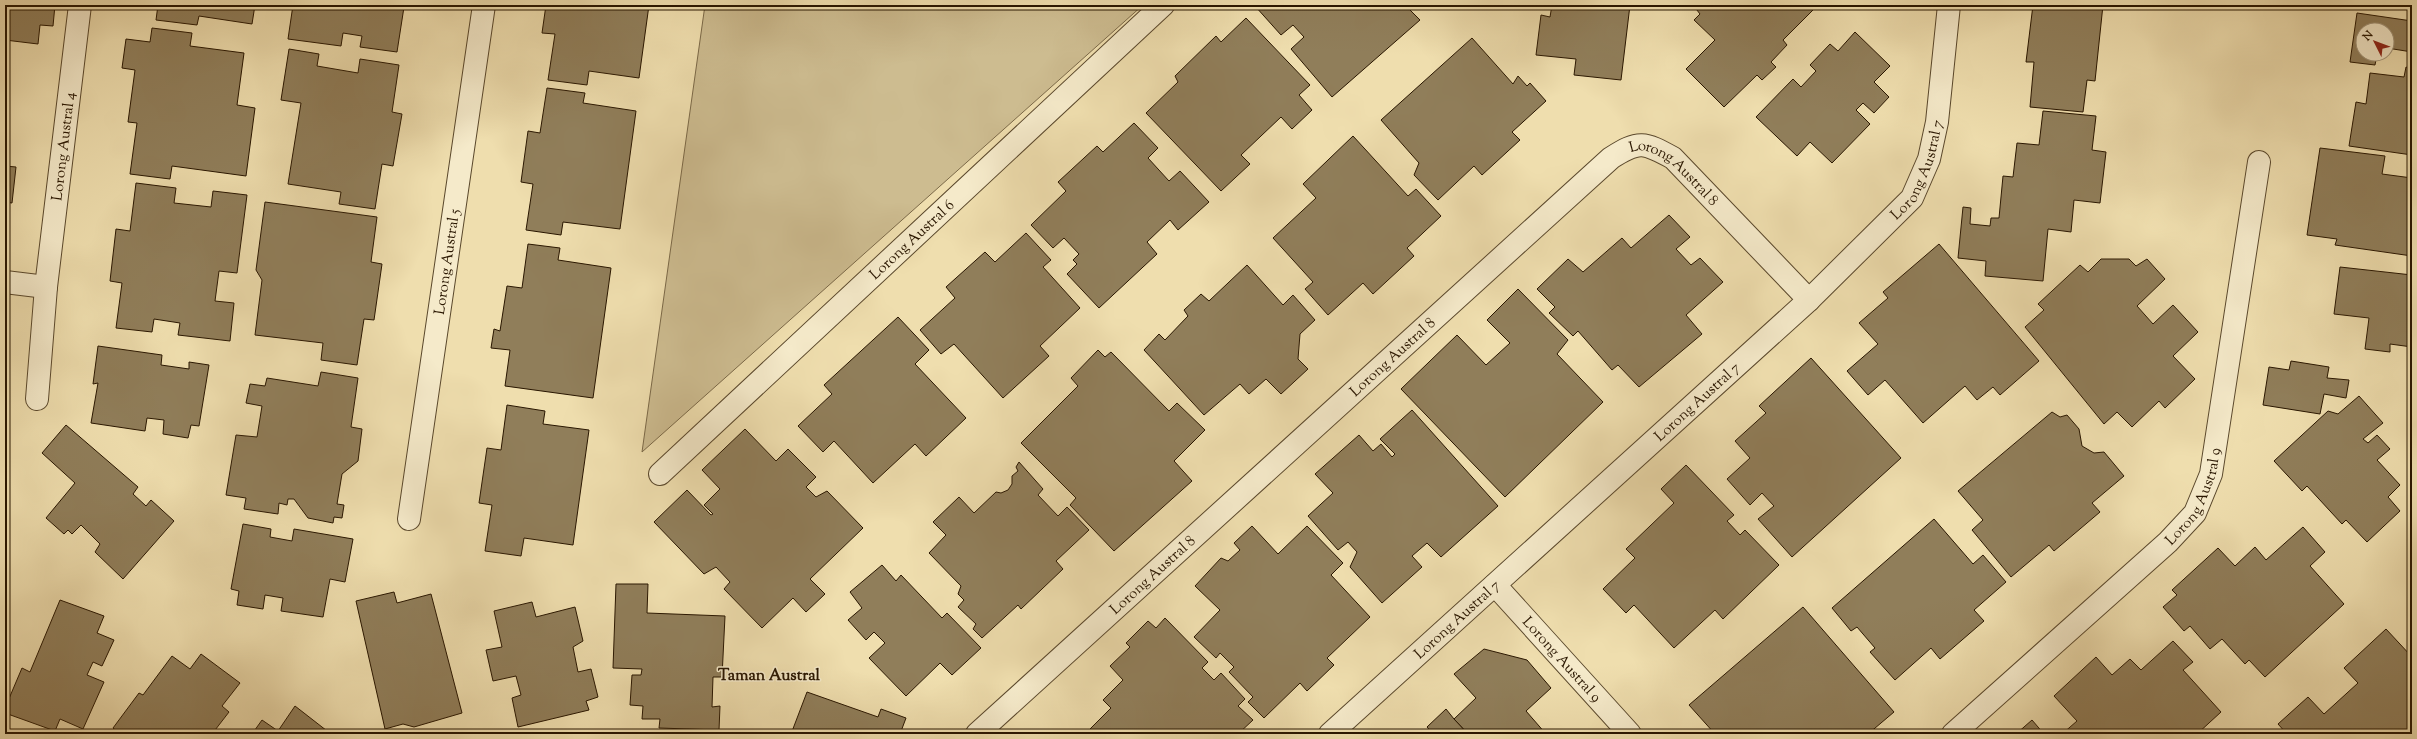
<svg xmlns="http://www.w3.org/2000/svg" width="2417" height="739" font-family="'Sorts Mill Goudy',serif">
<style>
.green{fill:#cdbc90;stroke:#7b6948}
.building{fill:#907e5a;stroke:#291600}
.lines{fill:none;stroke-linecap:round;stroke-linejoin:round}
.minor-casing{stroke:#5a482c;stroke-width:24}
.minor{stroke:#f5eaca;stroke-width:22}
.labels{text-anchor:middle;stroke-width:3;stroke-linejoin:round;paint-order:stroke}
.street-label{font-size:15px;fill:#291600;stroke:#f5eaca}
.neighbourhood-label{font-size:16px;font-weight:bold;fill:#291600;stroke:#f5eaca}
</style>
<rect width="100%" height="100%" fill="#efdeae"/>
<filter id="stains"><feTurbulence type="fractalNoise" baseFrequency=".005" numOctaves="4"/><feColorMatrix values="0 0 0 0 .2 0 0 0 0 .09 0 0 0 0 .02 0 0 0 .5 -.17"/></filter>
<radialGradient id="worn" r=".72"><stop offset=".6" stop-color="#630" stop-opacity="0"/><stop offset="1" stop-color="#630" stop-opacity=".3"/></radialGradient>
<polygon class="green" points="705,5 1143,5 642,452"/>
<g class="building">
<polygon points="5,5 55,5 53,26 40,25 38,44 5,40"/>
<polygon points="158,5 255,5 252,24 199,16 197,25 156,20"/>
<polygon points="293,5 415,5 415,8 404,7 397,52 360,47 362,36 343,33 341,46 288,39"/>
<polygon points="546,5 649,5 639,78 589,71 587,85 548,80 555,34 542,33"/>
<polygon points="1405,5 1420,20 1332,97 1291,49 1304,37 1293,25 1281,35 1255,6"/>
<polygon points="1552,5 1630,5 1621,80 1574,75 1576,59 1536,55 1541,15 1550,17"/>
<polygon points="1818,5 1783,40 1787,45 1771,62 1776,67 1762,80 1757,75 1724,107 1686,69 1715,40 1694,20 1700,14 1693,5"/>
<polygon points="2033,5 2103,5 2095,81 2087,80 2083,112 2030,107 2034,62 2026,62"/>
<polygon points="2357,13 2412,21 2412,52 2387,48 2387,30 2363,30 2363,54 2377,54 2375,65 2350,62"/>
<polygon points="1246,18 1310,85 1299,95 1312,110 1292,129 1281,117 1241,155 1250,164 1221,191 1146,113 1178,82 1175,76 1216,36 1221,42"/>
<polygon points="152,28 192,33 190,46 244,53 237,105 255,108 246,176 172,166 170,179 130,174 137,123 128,122 135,70 122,68 126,39 150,42"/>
<polygon points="1855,32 1890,66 1874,82 1889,97 1874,113 1863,103 1856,110 1870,124 1832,163 1810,142 1797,156 1756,117 1793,79 1801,87 1816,71 1810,65 1830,44 1838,51"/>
<polygon points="1472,38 1513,84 1518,76 1527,86 1530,83 1546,101 1512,132 1520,140 1482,175 1474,166 1438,200 1414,175 1419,163 1381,120"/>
<polygon points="289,49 319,54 317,66 358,73 360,59 399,65 392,112 402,114 393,166 382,164 375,209 339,204 341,192 288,184 301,103 281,100"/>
<polygon points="2406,67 2412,69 2412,155 2349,146 2356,102 2366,104 2370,73 2404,77"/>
<polygon points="547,88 585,93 583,103 636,111 620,229 563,222 561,235 526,230 533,184 521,182 528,131 540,133"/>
<polygon points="2043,111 2096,116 2092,150 2106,152 2100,203 2074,200 2071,232 2048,229 2043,281 1985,276 1986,261 1958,258 1963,207 1971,208 1970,224 1990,226 1991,218 1999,218 2003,176 2013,177 2017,143 2039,145"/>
<polygon points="1134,123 1158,148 1148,158 1169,181 1180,171 1209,202 1178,230 1170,220 1147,242 1157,254 1099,308 1067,274 1077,264 1073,260 1079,254 1064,238 1053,248 1031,225 1066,191 1058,182 1097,146 1103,152"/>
<polygon points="1353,136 1408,196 1416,189 1441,216 1407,248 1414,256 1373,294 1363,283 1328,315 1305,289 1313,282 1273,238 1316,198 1303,184"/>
<polygon points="2320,148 2385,156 2382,174 2412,178 2412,256 2335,245 2337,239 2307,235"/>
<polygon points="5,166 16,167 12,203 5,202"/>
<polygon points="136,183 176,188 174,203 211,207 213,191 247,195 237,273 219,271 215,301 234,303 230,341 178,335 180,323 154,319 152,332 116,328 122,283 110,281 116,229 130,231"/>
<polygon points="265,202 377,217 371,262 382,264 374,320 364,319 357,365 321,360 323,343 255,335 262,280 256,270"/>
<polygon points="1669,215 1690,237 1676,249 1691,265 1700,258 1723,282 1686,315 1702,334 1639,387 1618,365 1612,370 1578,331 1573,336 1549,313 1555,307 1537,289 1568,259 1583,272 1622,238 1631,248"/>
<polygon points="1026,233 1051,260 1043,267 1080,308 1040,346 1049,356 1003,398 954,344 941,354 920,330 955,298 946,287 985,252 995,262"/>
<polygon points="528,244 560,248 558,260 611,268 593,398 505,386 510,350 491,348 494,329 500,331 507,286 522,288"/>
<polygon points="1939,244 2039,361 2000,395 1993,387 1977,400 1965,386 1923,423 1885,380 1868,395 1847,371 1878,344 1859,323 1888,298 1883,292"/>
<polygon points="2101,259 2129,259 2136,266 2147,259 2165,279 2137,306 2153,324 2173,305 2198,332 2173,356 2195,379 2165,408 2159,401 2132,427 2117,412 2104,424 2025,327 2044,310 2038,304 2080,265 2088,272"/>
<polygon points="1247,265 1283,305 1293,295 1315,320 1300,334 1298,359 1308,369 1281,394 1266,379 1249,394 1240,384 1204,415 1144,350 1159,334 1165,340 1188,316 1184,310 1201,294 1209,301"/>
<polygon points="2340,267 2412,275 2412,347 2390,344 2390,352 2365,349 2369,318 2334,314"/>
<polygon points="1518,289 1568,340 1557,354 1603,402 1505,497 1401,389 1457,335 1486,365 1510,343 1487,320"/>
<polygon points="898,317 929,350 915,364 966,418 926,456 915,444 873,483 834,441 823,452 798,426 832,394 824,385"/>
<polygon points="98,346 162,355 161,365 189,369 189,362 209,365 199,426 191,425 188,438 163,434 164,420 147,418 145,431 91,423 98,383 93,384"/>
<polygon points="1098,350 1105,357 1111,352 1169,411 1177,403 1205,430 1174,461 1192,481 1114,551 1070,505 1076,498 1021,443 1078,386 1071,378"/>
<polygon points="1811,358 1901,458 1792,557 1758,519 1774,506 1762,493 1750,505 1727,479 1750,458 1735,441 1766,413 1759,406"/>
<polygon points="2291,361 2329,367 2327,378 2349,380 2346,398 2324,394 2320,414 2263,405 2269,367 2289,370"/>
<polygon points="321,372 358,378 351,427 362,429 358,461 342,474 337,504 344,505 342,518 334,517 333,523 308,518 294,499 288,499 287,505 279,503 278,514 244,509 246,498 226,495 236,435 257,437 262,406 246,403 250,384 265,386 267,378 318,386"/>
<polygon points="2359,396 2383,423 2363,439 2368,443 2377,435 2390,449 2377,460 2400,485 2388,497 2400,511 2367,542 2346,520 2342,524 2307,486 2302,491 2274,461 2328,411 2338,414"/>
<polygon points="507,405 545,411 543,424 589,430 573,545 524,538 521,556 485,551 492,505 479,503 487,448 501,450"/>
<polygon points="1412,410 1498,506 1441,557 1427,543 1412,556 1422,567 1382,603 1350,567 1357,552 1348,542 1338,550 1308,516 1333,493 1315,474 1359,435 1373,451 1381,444 1392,457 1395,454 1380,439"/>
<polygon points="2052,412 2060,417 2067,415 2079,429 2082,446 2094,453 2104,452 2124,476 2092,503 2100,512 2054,551 2049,545 2011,577 1972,530 1983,520 1958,491"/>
<polygon points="66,425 138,487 133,494 146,506 151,500 174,521 123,579 95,552 100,544 81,525 72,534 68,530 64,534 46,518 75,483 42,453"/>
<polygon points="745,429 776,461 788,449 816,477 806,487 816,497 827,491 863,528 810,579 825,594 806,612 793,598 762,628 724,589 730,582 716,567 704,574 654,522 687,490 711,515 713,514 704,505 720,489 702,470"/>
<polygon points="1019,462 1043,489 1038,495 1058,516 1067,507 1089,530 1056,561 1063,569 1021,609 1018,605 982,638 973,629 976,624 958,607 964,600 958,594 961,586 929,553 946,535 933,522 959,497 974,513 996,492 1001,493 1008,490 1012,484 1012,476 1018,471 1016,467"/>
<polygon points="1686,465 1734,515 1727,521 1740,535 1745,530 1779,565 1723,619 1715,610 1674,648 1634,605 1626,613 1603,589 1635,558 1626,549 1674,503 1661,489"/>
<polygon points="1934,519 1973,564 1983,555 2006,582 1974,610 1984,621 1940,659 1931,648 1895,680 1870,652 1875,648 1857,627 1851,631 1832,608"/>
<polygon points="243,524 271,529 270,537 292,541 294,529 353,539 345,582 330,579 323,617 281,611 283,598 265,595 263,609 237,605 239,591 231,589"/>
<polygon points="1252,526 1278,554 1307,526 1343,563 1331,575 1370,617 1327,658 1334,665 1307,691 1300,683 1264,718 1248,702 1253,697 1229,672 1234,667 1220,653 1216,658 1194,637 1220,610 1195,586 1221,558 1228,561 1240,550 1234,543"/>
<polygon points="2303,527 2325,552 2310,566 2344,604 2265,677 2249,660 2245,664 2222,639 2210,649 2190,626 2184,631 2163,607 2177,595 2172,590 2218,548 2235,566 2255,547 2266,560"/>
<polygon points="882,565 896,581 901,575 942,618 947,613 981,648 952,675 940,663 906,696 869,658 885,643 874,632 866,640 848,620 862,608 850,592"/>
<polygon points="616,584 648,584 647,613 725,616 722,677 713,677 712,707 720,706 719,730 659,728 660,719 642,719 643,706 630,705 632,675 641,675 642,669 613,668"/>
<polygon points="394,592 397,603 431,594 462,713 414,727 403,724 385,729 356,601"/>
<polygon points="60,600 104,616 97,633 114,640 102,666 93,662 87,675 104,682 83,729 60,719 55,731 5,713 5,708 22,668 30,672"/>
<polygon points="532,602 536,617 575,607 583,641 573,647 578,672 591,669 598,697 586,701 589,710 518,727 512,698 521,695 516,676 493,681 486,650 502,647 494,611"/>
<polygon points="1803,607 1894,712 1868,734 1715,734 1689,705"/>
<polygon points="1165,618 1208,662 1202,668 1214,680 1221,673 1245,699 1238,706 1253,720 1238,734 1085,734 1111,708 1103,700 1123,680 1110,666 1130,647 1126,643 1148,621 1156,628"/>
<polygon points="2386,629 2412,657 2412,734 2287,734 2278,724 2308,697 2324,714 2358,683 2344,668"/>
<polygon points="2173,641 2193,662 2183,670 2221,712 2197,734 2062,734 2077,721 2054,696 2096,657 2112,675 2130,659 2141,670"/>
<polygon points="1484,649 1527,660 1551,688 1526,711 1546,734 1468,734 1454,719 1476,698 1454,674"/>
<polygon points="201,654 240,683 222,706 229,712 212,734 120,734 113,728 139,693 143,695 172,656 190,669"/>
<polygon points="807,692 878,717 881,709 906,718 900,734 791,734"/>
<polygon points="295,706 331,734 252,734 262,720 278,731"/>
<polygon points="1446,709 1454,719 1468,734 1433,734 1427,727"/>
<polygon points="2032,720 2044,734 2016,734"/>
<polygon points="1058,729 1063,734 1053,734"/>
</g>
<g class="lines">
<g class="minor-casing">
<g id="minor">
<polyline points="5,282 46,287"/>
<path id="s1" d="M37 399 46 287 80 5"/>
<path id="s2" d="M660 474 1163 5"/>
<path id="s3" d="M409 519 484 5"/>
<path id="s4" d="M1495 585 1630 734"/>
<path id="s5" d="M977 734 1611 158C1639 140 1644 142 1673 158L1809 300"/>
<path id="s6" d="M1330 734 1809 300 1912 198 1929 159 1937 122 1949 5"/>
<path id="s7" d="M1953 734 2168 542 2195 513 2211 474 2259 162"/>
</g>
</g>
<use href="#minor" class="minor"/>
</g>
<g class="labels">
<g class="street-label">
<text dy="5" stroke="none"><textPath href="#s1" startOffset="254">Lorong Austral 4</textPath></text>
<text dy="5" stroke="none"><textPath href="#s6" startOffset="819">Lorong Austral 7</textPath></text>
<text dy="5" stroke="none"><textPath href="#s5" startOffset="932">Lorong Austral 8</textPath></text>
<text dy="5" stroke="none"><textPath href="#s2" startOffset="344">Lorong Austral 6</textPath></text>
<text dy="5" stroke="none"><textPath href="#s3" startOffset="260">Lorong Austral 5</textPath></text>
<text dy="5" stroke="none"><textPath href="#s5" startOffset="561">Lorong Austral 8</textPath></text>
<text dy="5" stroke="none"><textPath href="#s6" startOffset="495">Lorong Austral 7</textPath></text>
<text dy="5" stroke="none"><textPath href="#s7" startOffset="342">Lorong Austral 9</textPath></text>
<text dy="5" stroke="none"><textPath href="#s5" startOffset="237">Lorong Austral 8</textPath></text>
<text dy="5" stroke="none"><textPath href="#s6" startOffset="171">Lorong Austral 7</textPath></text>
<text dy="5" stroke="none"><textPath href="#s4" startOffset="100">Lorong Austral 9</textPath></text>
</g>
<g class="neighbourhood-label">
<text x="769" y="680">Taman Austral</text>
</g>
</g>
<rect width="2417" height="739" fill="none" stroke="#efdeae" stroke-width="20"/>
<rect x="6" y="6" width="2405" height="727" fill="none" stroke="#291600" stroke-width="2"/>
<rect x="10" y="10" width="2397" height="719" fill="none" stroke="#291600"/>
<g transform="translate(2375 42) rotate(312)"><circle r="19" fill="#f5eaca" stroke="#a39579"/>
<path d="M0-3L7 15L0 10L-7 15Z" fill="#8f2418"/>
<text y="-6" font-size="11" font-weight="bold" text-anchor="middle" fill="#291600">N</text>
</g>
<rect width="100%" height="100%" filter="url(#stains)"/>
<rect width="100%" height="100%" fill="url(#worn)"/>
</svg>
